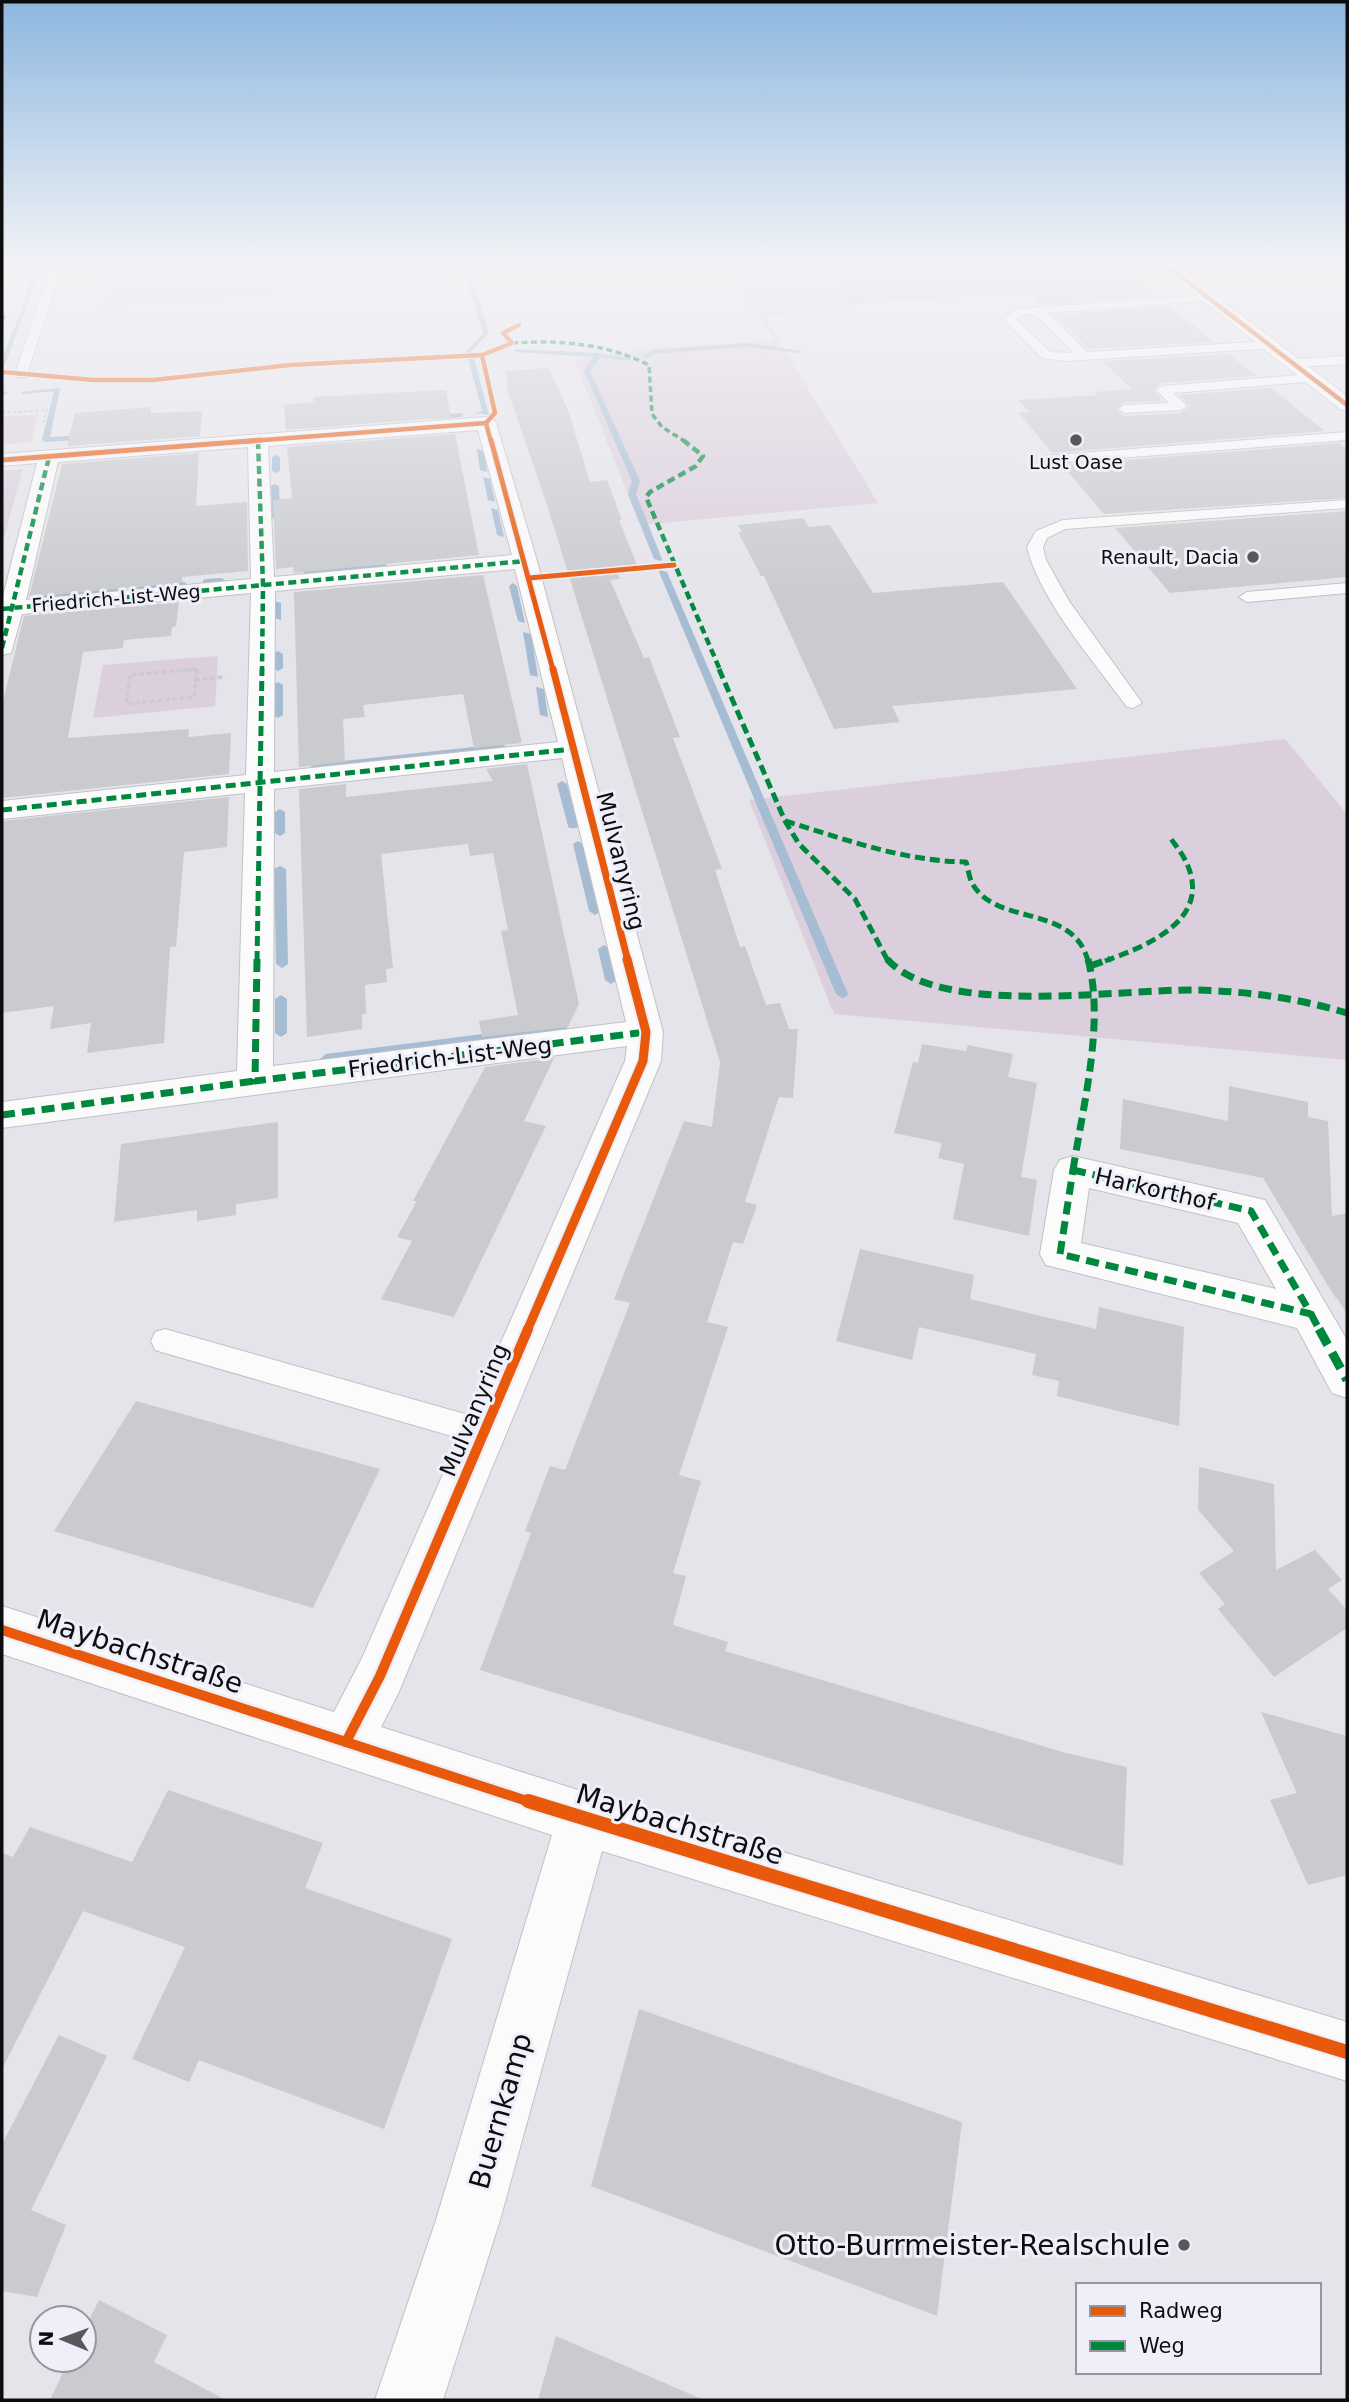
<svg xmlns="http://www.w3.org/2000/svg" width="1349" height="2402" font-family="'DejaVu Sans',sans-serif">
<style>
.green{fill:#dbcfdd}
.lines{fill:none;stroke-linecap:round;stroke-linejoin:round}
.stream{fill:#a6bcd2;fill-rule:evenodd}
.building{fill:#cacbcf}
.service-casing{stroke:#c1c1c5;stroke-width:2}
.minor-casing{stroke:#c1c1c5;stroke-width:2}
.secondary-casing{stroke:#c1c1c5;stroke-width:2}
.path-far2{stroke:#cbcbcd;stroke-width:2;stroke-dasharray:3.5 2;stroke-linecap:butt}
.path-far1{stroke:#cbcbcd;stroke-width:2.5;stroke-dasharray:4.5 2;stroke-linecap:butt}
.path{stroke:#cbcbcd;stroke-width:3.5;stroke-dasharray:5 2.5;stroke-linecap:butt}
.service{fill:#fbfbfc;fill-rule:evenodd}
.minor{fill:#fbfbfc;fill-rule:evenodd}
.secondary{fill:#fbfbfc;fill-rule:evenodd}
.quiet-far4{stroke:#00873e;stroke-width:3.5;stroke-dasharray:6 3.5;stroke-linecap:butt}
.quiet-far3{stroke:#00873e;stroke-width:4.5;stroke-dasharray:8 4.5;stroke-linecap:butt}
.quiet-far2{stroke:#00873e;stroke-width:5;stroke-dasharray:10 5;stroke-linecap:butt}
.quiet-far1{stroke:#00873e;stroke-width:7;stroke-dasharray:13 7;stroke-linecap:butt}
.quiet{stroke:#00873e;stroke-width:9;stroke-dasharray:18 9;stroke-linecap:butt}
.cycleway-far5-casing{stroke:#efeffa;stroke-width:6}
.cycleway-far4-casing{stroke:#efeffa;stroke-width:8}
.cycleway-far3-casing{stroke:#efeffa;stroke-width:10}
.cycleway-far2-casing{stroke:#efeffa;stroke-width:13}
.cycleway-far1-casing{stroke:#efeffa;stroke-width:15}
.cycleway-casing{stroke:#efeffa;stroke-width:18}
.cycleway-far5{stroke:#e8590c;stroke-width:4.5}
.cycleway-far4{stroke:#e8590c;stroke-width:5}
.cycleway-far3{stroke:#e8590c;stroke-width:7}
.cycleway-far2{stroke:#e8590c;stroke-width:9}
.cycleway-far1{stroke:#e8590c;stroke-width:10}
.cycleway{stroke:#e8590c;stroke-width:14}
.poi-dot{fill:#58585c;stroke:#efeffa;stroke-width:2.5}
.labels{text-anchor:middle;stroke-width:6;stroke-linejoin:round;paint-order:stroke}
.far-poi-label{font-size:19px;fill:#0d0d10;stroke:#efeffa}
.far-street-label{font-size:19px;fill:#0d0d10;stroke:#efeffa}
.street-label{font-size:23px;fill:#0d0d10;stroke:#efeffa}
.near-street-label{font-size:28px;fill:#0d0d10;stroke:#efeffa}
.near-poi-label{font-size:28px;fill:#0d0d10;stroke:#efeffa;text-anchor:end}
</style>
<rect width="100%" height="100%" fill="#e4e4ea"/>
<g class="green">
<polygon points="112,262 437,262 442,284 102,306"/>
<polygon points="823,272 852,310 764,316 878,503 640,525 574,359 657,348 774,340 731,277"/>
<polygon points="38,414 31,442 2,445 2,417"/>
<polygon points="23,469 2,545 2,471"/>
<polygon points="218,656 215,706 93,718 103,665"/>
<polygon points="1285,739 1347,814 1347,1060 834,1014 749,800"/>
</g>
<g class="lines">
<g class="stream">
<polygon points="461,262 467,262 472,280 467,279"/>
<polygon points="33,273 38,274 5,365 2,367 2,357 21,312"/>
<polygon points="471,282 474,284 489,333 469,354 466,352 483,333 468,284"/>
<polygon points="747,343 802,351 799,353 747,347 655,354 644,358 641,356 654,350"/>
<polygon points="516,349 598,353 631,359 628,361 600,357 590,371 640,481 636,494 662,559 661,561 654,559 628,494 632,481 584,371 593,357 514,352"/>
<polygon points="471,356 474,358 489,415 474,413 482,411 468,358"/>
<polygon points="60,388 50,437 86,435 89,435 89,439 46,442 42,440 54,391 24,394 21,392"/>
<polygon points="2,391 7,392 8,393 2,395"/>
<polygon points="464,413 461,417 432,419 428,417 432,415"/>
<polygon points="477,449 484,451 487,472 480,470"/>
<polygon points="276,455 280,457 280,471 276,473 272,471 272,457"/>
<polygon points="483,477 490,479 495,502 488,500"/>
<polygon points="275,484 279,486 280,518 276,520 272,518 271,486"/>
<polygon points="491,508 498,510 504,537 497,535"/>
<polygon points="384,564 387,565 387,569 306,577 302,574 306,571"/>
<polygon points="660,570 667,572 848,994 846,997 842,998 836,994 659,572"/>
<polygon points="206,579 222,578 226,581 222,584 203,584 203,580"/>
<polygon points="183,582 186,583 186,587 139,592 135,589 139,586"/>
<polygon points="513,583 517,586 525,623 518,621 509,586"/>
<polygon points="115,588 118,589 118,593 39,601 35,598 39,595"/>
<polygon points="274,601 281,603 281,620 274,618"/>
<polygon points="523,632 531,634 538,677 530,675"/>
<polygon points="278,651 283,654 283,668 278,671 273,668 273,654"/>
<polygon points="278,682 283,685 283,715 278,718 273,715 273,685"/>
<polygon points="536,687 544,689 548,717 540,715"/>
<polygon points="502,744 507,747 506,749 315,770 310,767 315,764"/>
<polygon points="562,781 567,784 578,826 577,828 569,828 568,826 557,784"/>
<polygon points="280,809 285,812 285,833 280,836 275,833 275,812"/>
<polygon points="578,841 583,844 601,911 595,915 589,911 573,844"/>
<polygon points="280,866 286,869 288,964 282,968 276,964 274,869"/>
<polygon points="604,945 610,949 617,980 611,984 605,980 598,949"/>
<polygon points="281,995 287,999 287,1033 281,1037 275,1033 275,999"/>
<polygon points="561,1024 565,1025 567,1028 565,1031 326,1064 320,1059 326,1054"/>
</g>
</g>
<g class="building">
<polygon points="817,262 1113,262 1158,296 1042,305 1023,287 1023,293 851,304"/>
<polygon points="1170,306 1214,342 1089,349 1053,315"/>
<polygon points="1229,354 1257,376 1162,383 1153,390 1163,401 1125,402 1116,410 1125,416 1180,413 1190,406 1179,395 1271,388 1325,431 1052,453 1019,413 1029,412 1018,400 1097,395 1094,392 1132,389 1102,361"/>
<polygon points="549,368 568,410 590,482 607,480 622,520 619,520 637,565 615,566 620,579 610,580 644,658 649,657 680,737 673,738 722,869 715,870 740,947 745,946 766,1005 780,1003 789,1029 798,1029 793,1098 779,1097 745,1202 757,1205 743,1244 733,1242 707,1322 728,1327 679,1475 701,1481 673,1573 686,1576 673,1625 728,1642 725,1651 1066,1753 1127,1767 1123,1866 480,1670 531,1533 525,1531 550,1466 565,1470 630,1303 614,1299 684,1121 712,1127 720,1062 547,505 506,386 509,385 505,371"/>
<polygon points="446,390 451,417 286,430 284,405 314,402 313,397"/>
<polygon points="151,407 151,413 202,411 200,436 67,446 75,413"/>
<polygon points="455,434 479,555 294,573 293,567 276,569 273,500 292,498 287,447"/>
<polygon points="1340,443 1347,450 1347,498 1104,514 1062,465"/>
<polygon points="199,453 196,506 247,502 248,571 182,577 182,583 29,597 62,464"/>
<polygon points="1347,511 1347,577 1170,593 1115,528"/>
<polygon points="803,518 809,527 830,525 873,593 1003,582 1077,689 892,706 900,722 834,729 764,576 761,576 738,532 742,532 738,525"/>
<polygon points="483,575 522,743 474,748 463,694 363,705 365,717 343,719 345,762 299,767 294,592"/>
<polygon points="179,602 176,626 172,627 171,636 124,640 123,648 83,652 68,738 189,729 188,737 231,733 229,774 2,798 2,705 24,616"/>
<polygon points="527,764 579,1004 568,1027 482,1037 479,1021 518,1015 501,931 508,930 493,853 470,856 468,844 381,854 393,968 386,969 387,982 365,985 366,1014 362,1014 362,1029 307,1037 299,789 346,784 346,797 493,781 486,769"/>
<polygon points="229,797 227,847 184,852 176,946 170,947 164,1043 87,1053 91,1023 50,1029 54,1006 2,1013 2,821"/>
<polygon points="922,1044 966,1051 968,1045 1013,1054 1008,1077 1037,1083 1021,1177 1037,1180 1029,1236 953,1219 964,1164 938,1158 942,1143 894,1133 913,1062 918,1063"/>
<polygon points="554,1058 524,1121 546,1126 454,1317 381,1299 412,1241 397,1237 417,1201 413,1201 485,1067"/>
<polygon points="1229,1086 1308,1102 1308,1117 1328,1121 1332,1216 1347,1213 1347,1314 1335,1295 1336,1299 1263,1178 1120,1149 1123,1099 1228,1121"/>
<polygon points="278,1122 278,1198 236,1204 236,1215 197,1221 197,1210 114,1222 121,1144"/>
<polygon points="860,1249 974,1275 970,1299 1041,1316 1096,1329 1099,1307 1184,1327 1179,1426 1057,1396 1059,1381 1032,1375 1036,1354 919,1327 912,1360 836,1341"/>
<polygon points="136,1401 380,1469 313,1608 54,1531"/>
<polygon points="1199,1467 1274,1484 1276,1570 1315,1550 1342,1580 1328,1589 1347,1610 1347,1628 1274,1677 1218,1609 1225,1604 1199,1573 1234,1551 1198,1510"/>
<polygon points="1261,1712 1347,1736 1347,1875 1308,1885 1270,1800 1297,1793"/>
<polygon points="168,1790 323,1843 305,1888 452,1939 384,2129 199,2060 189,2082 132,2059 185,1947 83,1911 2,2069 2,1853 13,1857 30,1827 132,1862"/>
<polygon points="639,2009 962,2122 937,2316 591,2186"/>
<polygon points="59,2035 107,2056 31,2210 66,2225 37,2297 2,2291 2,2144"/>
<polygon points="99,2300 167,2335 154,2362 226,2400 50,2400 69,2360 84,2360 84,2330"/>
<polygon points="556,2336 704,2400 538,2400"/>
</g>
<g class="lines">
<g class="service-casing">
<g id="service">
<polygon points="53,262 63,262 27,374 25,377 17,377 15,374"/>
<path d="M1209 295 1213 296V300L1047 313 1087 352 1272 341 1276 342V348L1065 361 1042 358 1003 319 1017 309ZM1035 314 1074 353 1050 352 1016 319 1020 315Z"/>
<polygon points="1347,356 1347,364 1295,367 1289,363 1295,359"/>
<polygon points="1314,374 1318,375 1318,381 1173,393 1187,406 1180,410 1125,413 1118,409 1125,405 1169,403 1156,390 1162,386"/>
<polygon points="1347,432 1347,440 1043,464 1036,460 1043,456"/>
<path d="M1347 500V508L1065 529 1047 538 1043 547 1046 560 1069 601 1142 703 1133 708 1127 707C1095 663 1039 599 1027 547L1036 531 1063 520Z"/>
<polygon points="1347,583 1347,593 1247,602 1239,597 1247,592"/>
<polygon points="165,1329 486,1420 497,1424 501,1433 497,1442 486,1446 165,1353 155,1350 151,1341 155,1332"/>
</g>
</g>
<g class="minor-casing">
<g id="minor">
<polygon points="491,262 507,262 508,265 500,270 494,268"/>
<path d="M486 417 493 419 496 423 537 561 663 1032 661 1061 398 1694 381 1727 584 1792 1347 2022V2081L602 1851 500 2220 443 2400H375L436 2220 552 1835 2 1654V1606L334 1712 362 1658 625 1061 627 1046 2 1128V1102L237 1071 245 793 2 819V801L246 775 251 593 22 614 11 653 2 655V600L37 463 2 466V454ZM478 430 512 555 274 577 268 446ZM248 447 251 579 26 600 58 462ZM515 569 558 742 274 772 275 591ZM562 758 626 1022 273 1066 274 789Z"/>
<path d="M1073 1156 1265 1200 1347 1340V1398L1332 1393 1297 1328 1046 1265 1040 1254 1054 1170 1060 1160ZM1089 1188 1238 1223 1276 1289 1081 1243Z"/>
</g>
</g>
<g class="secondary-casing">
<polygon id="secondary" points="1154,262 1172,262 1347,396 1347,411 1340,409"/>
</g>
<g class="path-far2">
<polyline points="2,275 22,273"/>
<polyline points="2,413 47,410 43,424"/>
</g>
<polyline class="path-far1" points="183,670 197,670"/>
<g class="path">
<polygon points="197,669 194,697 126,704 130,675"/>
<polyline points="195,680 225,677"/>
</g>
<use href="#service" class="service"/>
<use href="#minor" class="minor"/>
<use href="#secondary" class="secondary"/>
<g class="quiet-far4">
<polyline points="2,321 6,313"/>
<path d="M512 343C561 340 604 343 649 365L652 414 662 427 686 442"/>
</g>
<g class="quiet-far3">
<polyline points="683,440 703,456 696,466 650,492 646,497 720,670"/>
<polyline points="258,441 263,585 262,670"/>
<polyline points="2,609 525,561"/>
<polyline points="2,648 49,457"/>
</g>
<g class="quiet-far2">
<polyline points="719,669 785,821 799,844 855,899 888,961"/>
<polyline points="2,810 573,749"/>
<path d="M785 821C845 839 902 861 966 862 968 868 969 877 972 883 996 927 1073 903 1088 961"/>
<polyline points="257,961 262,669"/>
<path d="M1105 961C1147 946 1212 920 1187 864 1183 854 1175 845 1169 836"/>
</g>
<g class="quiet-far1">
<polyline points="257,959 255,1081 646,1032"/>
<path d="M887 959C939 1018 1119 989 1194 990 1246 991 1297 998 1347 1013"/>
<polyline points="1090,966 1110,959"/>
<polyline points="2,1115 255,1081"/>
<path d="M1073 1170C1083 1105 1105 1023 1088 959"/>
<polygon points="1073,1170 1251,1211 1311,1314 1060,1254"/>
<polyline points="1311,1314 1320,1331"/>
</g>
<polyline class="quiet" points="1319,1329 1347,1380"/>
<g class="cycleway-far5-casing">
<g id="cycleway-far5">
<polyline points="1162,262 1347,405"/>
<polyline points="2,372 94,380 153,380 290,365 482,355"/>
<polyline points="486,423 495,413 482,355 512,343 503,333 519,325"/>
<polyline points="486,423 491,442"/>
<polyline points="238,442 486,423"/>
</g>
</g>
<g class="cycleway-far4-casing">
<g id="cycleway-far4">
<polyline points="491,440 553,670"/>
<polyline points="2,460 261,440"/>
<polyline points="529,578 674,565"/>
</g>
</g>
<g class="cycleway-far3-casing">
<polyline id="cycleway-far3" points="553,669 628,961"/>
</g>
<g class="cycleway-far2-casing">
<polyline id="cycleway-far2" points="527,1331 643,1061 646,1032 627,959"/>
</g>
<g class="cycleway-far1-casing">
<g id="cycleway-far1">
<polyline points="2,1630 533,1803"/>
<polyline points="346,1742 380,1676 528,1329"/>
</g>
</g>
<g class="cycleway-casing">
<polyline id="cycleway" points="528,1801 1347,2052"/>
</g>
<use href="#cycleway-far5" class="cycleway-far5"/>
<use href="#cycleway-far4" class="cycleway-far4"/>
<use href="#cycleway-far3" class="cycleway-far3"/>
<use href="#cycleway-far2" class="cycleway-far2"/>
<use href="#cycleway-far1" class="cycleway-far1"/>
<use href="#cycleway" class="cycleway"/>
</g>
<linearGradient id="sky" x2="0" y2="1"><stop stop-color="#8db7df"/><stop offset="0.44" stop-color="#f3f3f6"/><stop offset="1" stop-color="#f3f3f6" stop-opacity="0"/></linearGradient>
<rect width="1349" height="598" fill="url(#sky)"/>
<g class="poi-dot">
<circle cx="1076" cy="440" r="7"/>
<circle cx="1253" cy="557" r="7"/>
<circle cx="1184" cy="2245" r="7"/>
</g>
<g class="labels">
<g class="far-poi-label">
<text x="1076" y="469">Lust Oase</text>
<text x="1239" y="564" text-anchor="end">Renault, Dacia</text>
</g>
<g class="far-street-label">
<text transform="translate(116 598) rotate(-5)" y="7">Friedrich-List-Weg</text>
</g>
<g class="street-label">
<text transform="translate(621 861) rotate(76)" y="8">Mulvanyring</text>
<text transform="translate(450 1057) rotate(-7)" y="8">Friedrich-List-Weg</text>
<text transform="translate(1155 1189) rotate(13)" y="8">Harkorthof</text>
<text transform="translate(474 1410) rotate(-67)" y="8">Mulvanyring</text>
</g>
<g class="near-street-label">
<text transform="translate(140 1651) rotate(18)" y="10">Maybachstraße</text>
<text transform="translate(680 1824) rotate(17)" y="10">Maybachstraße</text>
<text transform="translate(500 2111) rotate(-74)" y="10">Buernkamp</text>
</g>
<g class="near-poi-label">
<text x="1170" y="2255">Otto-Burrmeister-Realschule</text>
</g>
</g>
<rect width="1349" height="2402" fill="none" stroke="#0d0d10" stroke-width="7"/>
<rect x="1076" y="2283" width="245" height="91" fill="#efeffa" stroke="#95959c" stroke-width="2"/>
<rect x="1090" y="2306" width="35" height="10" fill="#e8590c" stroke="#95959c" stroke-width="2"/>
<text x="1139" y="2318" font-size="21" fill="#0d0d10">Radweg</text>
<rect x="1090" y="2341" width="35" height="10" fill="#00873e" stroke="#95959c" stroke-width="2"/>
<text x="1139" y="2353" font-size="21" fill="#0d0d10">Weg</text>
<g transform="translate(63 2339) rotate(271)"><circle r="33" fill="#efeffa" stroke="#95959c" stroke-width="2"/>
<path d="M0-5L12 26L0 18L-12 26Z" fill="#58585c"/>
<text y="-10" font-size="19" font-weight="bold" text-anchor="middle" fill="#0d0d10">N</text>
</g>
</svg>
